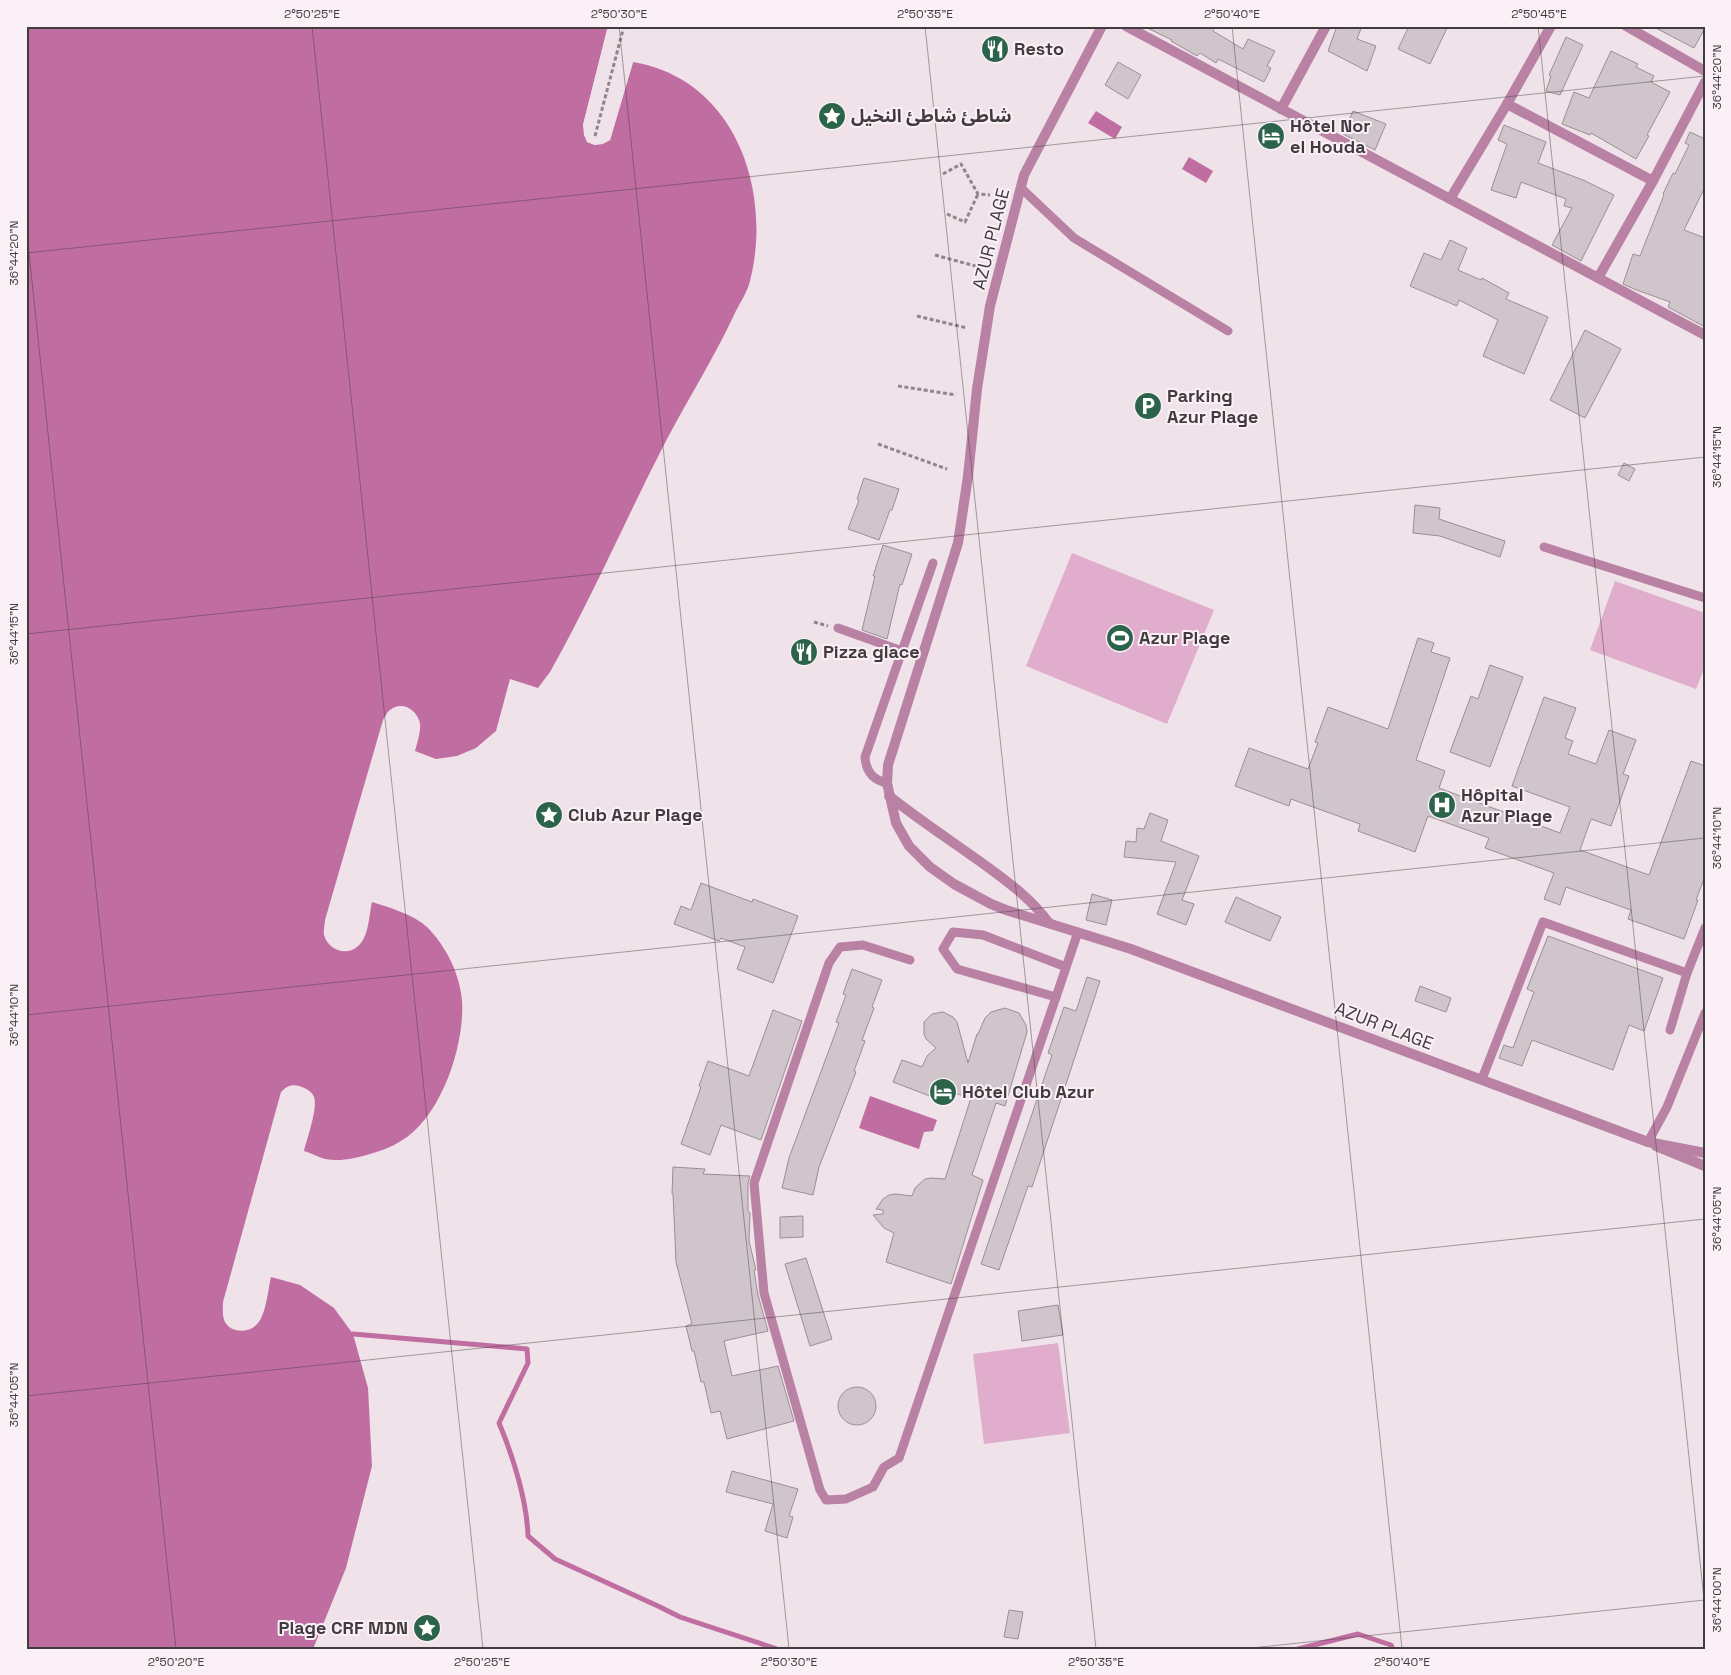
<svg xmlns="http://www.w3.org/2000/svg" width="1731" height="1675" font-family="'Space Grotesk','Noto Sans Arabic',sans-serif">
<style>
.green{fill:#e1adcc}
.water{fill:#c06ea1}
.pier{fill:#efe2e9}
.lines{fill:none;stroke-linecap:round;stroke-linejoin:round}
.stream{stroke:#c06ea1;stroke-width:5}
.building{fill:#d1c5cc;stroke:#9a8f95}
.path{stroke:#8f868b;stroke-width:3;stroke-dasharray:4 2.5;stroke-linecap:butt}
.service{stroke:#b981a3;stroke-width:9}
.minor{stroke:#b981a3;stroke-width:10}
.tertiary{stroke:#b981a3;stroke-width:10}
.ticks{fill:none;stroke:#403b3e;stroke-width:1;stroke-opacity:0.45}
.labels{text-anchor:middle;stroke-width:4;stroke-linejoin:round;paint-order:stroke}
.poi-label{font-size:18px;font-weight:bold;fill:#403b3e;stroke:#fcf0f7;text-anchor:start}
.street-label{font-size:18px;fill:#403b3e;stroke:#fcf0f7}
.neatline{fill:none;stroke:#403b3e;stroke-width:2}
.ticks-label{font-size:12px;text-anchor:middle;fill:#403b3e}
</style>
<rect width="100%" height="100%" fill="#efe2e9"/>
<g class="green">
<polygon points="1072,553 1214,610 1167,724 1026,666"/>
<polygon points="1615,581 1705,613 1705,666 1696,689 1590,650"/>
<polygon points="1058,1343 1070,1433 984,1444 973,1354"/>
</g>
<g class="water">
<path d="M26 26H608L583 125 587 142 595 145 610 140 633 62C735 79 773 190 750 281 747 293 739 304 734 315 714 358 689 397 667 439 627 516 593 596 550 672L538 688 510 679 496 731 476 748 457 756 436 759 415 751C417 743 421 732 420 723 417 710 402 700 390 710 387 712 385 717 383 720L325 920C325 924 323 931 324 935 328 950 347 957 358 946 369 937 369 915 372 902 390 908 413 914 427 927 446 946 460 974 462 1001 465 1045 441 1118 401 1141 391 1147 381 1151 370 1154 356 1158 340 1162 325 1159 318 1157 311 1153 304 1151 307 1139 318 1108 314 1097 312 1091 305 1088 299 1086 291 1084 286 1087 281 1092L223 1302C223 1308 222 1316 225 1322 232 1334 250 1333 258 1323 266 1314 268 1290 271 1277L300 1285 334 1308 353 1334 368 1388 372 1466 346 1568 313 1649H26Z"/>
<polygon points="1096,111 1122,127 1115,139 1088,123"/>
<polygon points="1189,157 1213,171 1206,183 1182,169"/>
<polygon points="870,1096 937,1120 933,1131 924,1132 919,1149 859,1128"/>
</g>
<polygon class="pier" points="608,26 610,27 585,125 589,140 595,143 603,141 608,138 631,61 634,59 610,140 603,144 595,145 587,142 584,135 583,125"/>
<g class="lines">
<g class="stream">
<path d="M353 1334 527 1349 528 1363 499 1423C513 1456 527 1501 528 1536L555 1559 660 1607 680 1617 777 1649"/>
<polyline points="1298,1649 1358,1634 1391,1645 1393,1649"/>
</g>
</g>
<g class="building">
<polygon points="1143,26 1215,26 1213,31 1243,49 1248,39 1275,51 1267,66 1271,68 1264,82 1218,59 1216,63 1200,53 1197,56 1171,41 1172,40"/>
<polygon points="1337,26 1362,26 1357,39 1376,46 1367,71 1328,51"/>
<polygon points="1409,26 1448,26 1430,64 1398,49"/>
<polygon points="1652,26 1705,26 1705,28 1694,48"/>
<polygon points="1566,37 1583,45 1560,95 1546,91 1551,76 1549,75"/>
<polygon points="1611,51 1638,64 1636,67 1654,76 1651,82 1670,92 1647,135 1649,136 1636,159 1591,133 1590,135 1562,124 1574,92 1589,98"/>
<polygon points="1118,62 1141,75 1128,99 1105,85"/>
<polygon points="1353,111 1386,124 1375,150 1343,134"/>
<polygon points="1504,125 1546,142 1538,163 1583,180 1614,195 1581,261 1552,245 1572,208 1564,206 1566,199 1521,182 1516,198 1491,190 1507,144 1498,140"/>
<polygon points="1690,132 1705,139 1705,187 1684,230 1705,238 1705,327 1668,307 1670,302 1634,289 1623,284 1633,254 1640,256 1664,195 1663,194 1673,173 1675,174 1689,145 1685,143"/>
<polygon points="1450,240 1467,248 1458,270 1481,280 1482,278 1509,293 1506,299 1548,317 1524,374 1483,356 1498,320 1459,300 1457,306 1410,286 1424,253 1441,260"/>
<polygon points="1585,330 1621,349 1585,418 1550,400"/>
<polygon points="1624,463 1635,469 1629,481 1618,475"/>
<polygon points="864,478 899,489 892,510 890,510 879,540 848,529 859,500 857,499"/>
<polygon points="1415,505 1440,508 1439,519 1505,541 1500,557 1440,536 1413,533"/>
<polygon points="883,545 912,554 902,585 900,584 887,639 862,630 875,576 873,576"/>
<polygon points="1418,638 1434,643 1431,652 1450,658 1416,760 1445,771 1439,788 1560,833 1570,807 1512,786 1544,697 1576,708 1565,738 1573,741 1568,754 1596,764 1609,730 1636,740 1623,774 1629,776 1611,826 1591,819 1580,850 1649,875 1691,761 1705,766 1705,876 1696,900 1698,900 1684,939 1628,919 1631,910 1566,887 1560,905 1544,899 1554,873 1485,848 1489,838 1428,816 1415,852 1358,831 1360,824 1291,799 1289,806 1235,786 1249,748 1308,769 1318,743 1315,742 1328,707 1388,729"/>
<polygon points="1490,665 1523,677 1490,767 1450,752 1471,696 1478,699"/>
<polygon points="1150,813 1168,820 1161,841 1199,856 1182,900 1194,904 1186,925 1157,914 1176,862 1124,857 1126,841 1136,842 1137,828 1144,829"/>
<polygon points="701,883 752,902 753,899 798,916 773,983 737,969 745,947 721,938 719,941 674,924 681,906 691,910"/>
<polygon points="1092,894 1112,900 1106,925 1086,920"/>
<polygon points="1236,897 1281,917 1270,941 1225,922"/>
<polygon points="1548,936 1663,978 1644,1031 1629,1025 1613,1070 1532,1040 1522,1066 1499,1058 1504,1045 1513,1048 1534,992 1527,989"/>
<polygon points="852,969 882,980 872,1007 874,1008 862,1040 865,1041 854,1071 856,1072 819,1167 813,1195 782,1188 789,1158 839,1023 836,1022 846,995 843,994"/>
<polygon points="1087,977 1100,981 1032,1187 1028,1186 999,1270 981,1264 1052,1055 1048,1053 1064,1007 1076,1011"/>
<polygon points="1420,986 1451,998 1446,1012 1415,1001"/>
<polygon points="1005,1008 1019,1013 1026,1025 1027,1032 1005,1106 996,1103 972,1175 983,1180 951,1284 886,1262 894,1233 884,1228 873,1215 883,1214 883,1210 876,1209 883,1199 889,1195 896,1194 912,1196 915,1188 925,1179 931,1178 945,1179 971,1098 944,1090 940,1100 893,1082 902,1060 922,1067 927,1056 936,1048 926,1039 924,1034 924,1022 932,1014 943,1012 953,1017 957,1022 968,1063 977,1034 978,1034 985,1018 991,1012"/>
<polygon points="773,1010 802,1021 761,1140 721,1125 710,1155 681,1144 701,1087 699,1086 708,1061 749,1076"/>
<polygon points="673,1167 705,1169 703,1174 750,1176 748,1183 748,1211 750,1213 749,1241 756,1270 754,1270 758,1295 768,1331 724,1341 732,1376 778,1366 794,1421 727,1439 720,1411 711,1413 704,1382 701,1382 694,1351 692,1351 686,1326 692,1324 676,1262 673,1194 672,1194"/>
<polygon points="803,1216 803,1237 780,1238 780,1217"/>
<polygon points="806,1258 832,1339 810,1346 785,1264"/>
<polygon points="1058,1305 1063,1335 1022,1341 1018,1311"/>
<circle cx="857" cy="1406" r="19"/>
<polygon points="732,1471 798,1489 789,1516 793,1517 787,1538 765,1531 773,1504 726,1492"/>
<polygon points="1009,1610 1023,1612 1018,1639 1004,1637"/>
</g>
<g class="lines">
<g class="path">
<polyline points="595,136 624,26"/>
<polyline points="943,174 961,164 978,194 990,195"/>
<polyline points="947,214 965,222 978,194"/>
<polyline points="935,255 979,267"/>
<polyline points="917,316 967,328"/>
<polyline points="898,386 956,395"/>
<polyline points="878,444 947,469"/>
<polyline points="814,622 828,626"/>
</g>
<g class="service">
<polyline points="1021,188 1074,238 1228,331"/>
<polyline points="1544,547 1705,598"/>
<path d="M838 628 902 651 865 757C866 772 873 780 887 783"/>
<polyline points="902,651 933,563"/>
<polyline points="910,960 863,945 840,947 829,963 754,1183 764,1293 820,1490 826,1500 846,1499 873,1487 884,1467 899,1458 1056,997 957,969 943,949 953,932 983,935 1066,967"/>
<polyline points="1056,997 1078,932"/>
<polyline points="1670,1030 1687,973 1705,928"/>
<polyline points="1482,1079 1543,922 1687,973"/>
<polyline points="1648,1142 1667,1107 1705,1013"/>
</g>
<g class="minor">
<polyline points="1126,26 1705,335"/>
<polyline points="1626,26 1705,71"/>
<polyline points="1507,104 1653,181"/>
<polyline points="1281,109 1326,26"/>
<polyline points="1450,199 1507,104 1551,26"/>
<polyline points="1598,278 1653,181 1705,82"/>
<polyline points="1656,1146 1705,1166"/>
</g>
<g class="tertiary">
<polyline points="1102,26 1024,175 990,306 977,389 968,476 958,543 888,765 887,783 896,823 909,846 930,867 954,884 991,904 1006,910 1131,949 1648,1142 1705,1153"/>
<path d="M889 796C922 822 956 844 989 868 1012 885 1032 900 1049 923"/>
</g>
</g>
<path class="ticks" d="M312 26 483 1649M619 26 789 1649M925 26 1096 1649M1232 26 1402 1649M1538 26 1705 1609M26 224 176 1649M26 253 1705 76M26 634 1705 457M26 1015 1705 838M26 1396 1705 1219M1242 1649 1705 1600"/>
<defs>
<g id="restaurant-disc" transform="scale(1.4375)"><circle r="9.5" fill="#2b634b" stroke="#fcf0f7"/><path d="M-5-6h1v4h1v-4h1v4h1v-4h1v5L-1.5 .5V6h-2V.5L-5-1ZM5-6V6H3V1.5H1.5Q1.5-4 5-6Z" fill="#fff"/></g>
<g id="sight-disc" transform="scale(1.4375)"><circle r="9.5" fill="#2b634b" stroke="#fcf0f7"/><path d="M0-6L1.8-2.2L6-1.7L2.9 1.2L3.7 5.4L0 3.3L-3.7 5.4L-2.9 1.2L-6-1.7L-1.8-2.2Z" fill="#fff"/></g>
<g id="hotel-disc" transform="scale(1.4375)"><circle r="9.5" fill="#2b634b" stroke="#fcf0f7"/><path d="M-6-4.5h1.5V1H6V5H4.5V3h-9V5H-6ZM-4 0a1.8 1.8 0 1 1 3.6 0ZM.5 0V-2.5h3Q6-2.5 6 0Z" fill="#fff"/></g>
<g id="parking-disc" transform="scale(1.4375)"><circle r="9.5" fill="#2b634b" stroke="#fcf0f7"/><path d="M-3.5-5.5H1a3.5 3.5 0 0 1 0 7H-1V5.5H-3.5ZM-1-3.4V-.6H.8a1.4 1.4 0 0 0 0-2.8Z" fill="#fff"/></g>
<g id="stadium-disc" transform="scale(1.4375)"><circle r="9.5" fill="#2b634b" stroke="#fcf0f7"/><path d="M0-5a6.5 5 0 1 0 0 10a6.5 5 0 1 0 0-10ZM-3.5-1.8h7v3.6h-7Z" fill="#fff"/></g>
<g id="hospital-disc" transform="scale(1.4375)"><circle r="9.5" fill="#2b634b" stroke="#fcf0f7"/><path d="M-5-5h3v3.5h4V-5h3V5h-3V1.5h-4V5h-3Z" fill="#fff"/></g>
</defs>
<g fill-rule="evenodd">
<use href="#restaurant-disc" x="995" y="49"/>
<use href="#sight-disc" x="832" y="116"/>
<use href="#hotel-disc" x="1271" y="136"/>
<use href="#parking-disc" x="1148" y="406"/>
<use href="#stadium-disc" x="1120" y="638"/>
<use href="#restaurant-disc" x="804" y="652"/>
<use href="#hospital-disc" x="1442" y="805"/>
<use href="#sight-disc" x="549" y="815"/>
<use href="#hotel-disc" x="943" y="1092"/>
<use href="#sight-disc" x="427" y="1628"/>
</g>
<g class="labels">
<g class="poi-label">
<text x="1014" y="55">Resto</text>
<text x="851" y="122">شاطئ شاطئ النخيل</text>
<text x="1290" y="132">Hôtel Nor<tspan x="1290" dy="21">el Houda</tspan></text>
<text x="1167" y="402">Parking<tspan x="1167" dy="21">Azur Plage</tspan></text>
<text x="1139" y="644">Azur Plage</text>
<text x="823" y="658">Pizza glace</text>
<text x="1461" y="801">Hôpital<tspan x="1461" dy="21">Azur Plage</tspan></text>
<text x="568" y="821">Club Azur Plage</text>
<text x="962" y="1098">Hôtel Club Azur</text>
<text x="408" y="1634" text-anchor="end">Plage CRF MDN</text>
</g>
<g class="street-label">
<text transform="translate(991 239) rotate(-76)" y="6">AZUR PLAGE</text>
<text transform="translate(1384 1026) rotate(21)" y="6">AZUR PLAGE</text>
</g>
</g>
<rect width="1731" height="1675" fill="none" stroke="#fcf0f7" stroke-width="55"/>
<rect x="28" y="28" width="1676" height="1620" class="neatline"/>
<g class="ticks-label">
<text x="312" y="18">2°50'25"E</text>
<text x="619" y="18">2°50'30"E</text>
<text x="925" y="18">2°50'35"E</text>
<text x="1232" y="18">2°50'40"E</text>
<text x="1539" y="18">2°50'45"E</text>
<text transform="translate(1717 77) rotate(-90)" y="4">36°44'20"N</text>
<text transform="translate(14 253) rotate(-90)" y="4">36°44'20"N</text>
<text transform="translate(1717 457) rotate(-90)" y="4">36°44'15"N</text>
<text transform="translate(14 634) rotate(-90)" y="4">36°44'15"N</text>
<text transform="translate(1717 838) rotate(-90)" y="4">36°44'10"N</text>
<text transform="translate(14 1015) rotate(-90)" y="4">36°44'10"N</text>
<text transform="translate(1717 1219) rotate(-90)" y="4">36°44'05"N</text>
<text transform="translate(14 1395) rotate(-90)" y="4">36°44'05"N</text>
<text transform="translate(1717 1600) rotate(-90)" y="4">36°44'00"N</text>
<text x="176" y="1666">2°50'20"E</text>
<text x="482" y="1666">2°50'25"E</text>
<text x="789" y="1666">2°50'30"E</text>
<text x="1096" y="1666">2°50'35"E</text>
<text x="1402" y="1666">2°50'40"E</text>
</g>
</svg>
